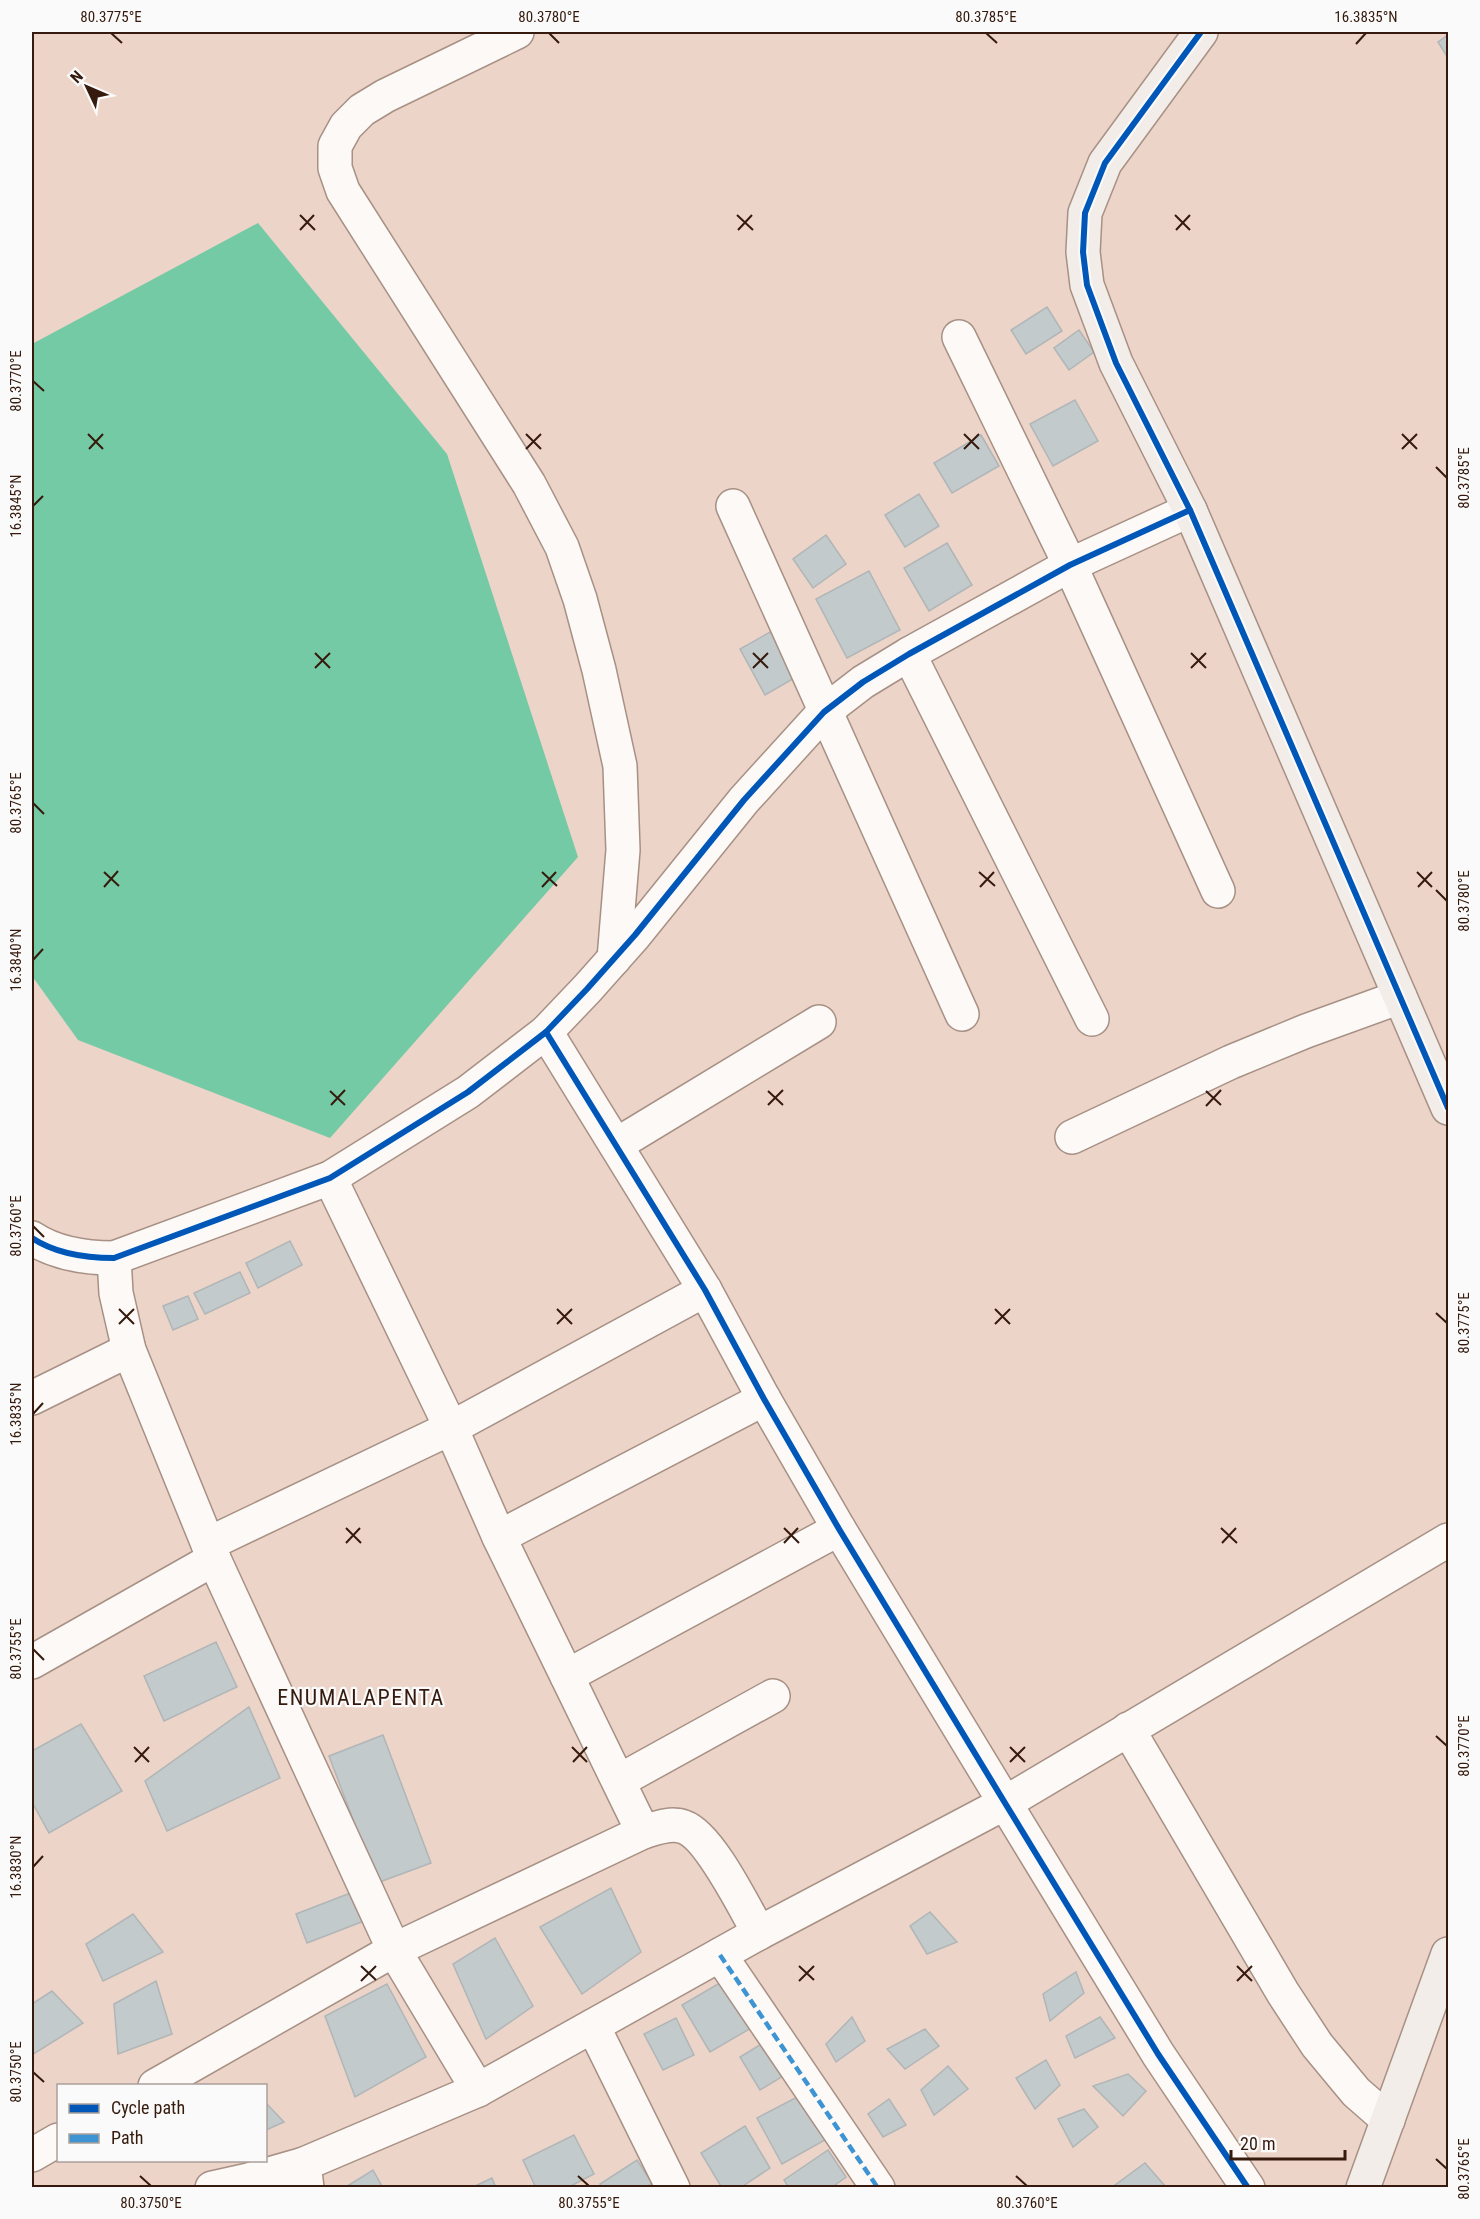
<svg xmlns="http://www.w3.org/2000/svg" width="1480" height="2219" font-family="'Roboto Condensed',sans-serif">
<style>
.water{fill:#74caa5}
.building{fill:#c3cacb;stroke:#b0b6b7;stroke-width:1.5}
.lines{fill:none;stroke-linecap:round;stroke-linejoin:round}
.street-casing{stroke:#a79084;stroke-width:36}
.secondary-casing{stroke:#a79084;stroke-width:36}
.street{stroke:#fcf9f7;stroke-width:33}
.secondary{stroke:#f3ede9;stroke-width:33}
.quiet{stroke:#3e94d2;stroke-width:4.5;stroke-dasharray:9 4.5;stroke-linecap:butt}
.cycleway-casing{stroke:#fafafa;stroke-width:10}
.cycleway{stroke:#0057b8;stroke-width:6}
.ticks{fill:none;stroke:#351a0d;stroke-width:2}
.labels{text-anchor:middle;stroke-width:4.5;stroke-linejoin:round;paint-order:stroke}
.quarter-label{font-size:22px;letter-spacing:1.5px;fill:#351a0d;stroke:#fafafa}
.neatline{fill:none;stroke:#351a0d;stroke-width:2}
.ticks-label{font-size:15px;text-anchor:middle;fill:#351a0d}
</style>
<rect width="100%" height="100%" fill="#ecd4c8"/>
<polygon class="water" points="258,223 447,454 578,857 330,1138 78,1040 32,976 32,344"/>
<g class="building">
<polygon points="1448,35 1448,58 1438,42"/>
<polygon points="1047,307 1062,331 1026,354 1011,330"/>
<polygon points="1079,330 1094,352 1069,370 1054,348"/>
<polygon points="1075,400 1098,441 1053,466 1030,424"/>
<polygon points="981,435 999,466 952,493 934,463"/>
<polygon points="919,494 939,526 905,547 885,515"/>
<polygon points="826,535 846,564 813,588 793,559"/>
<polygon points="947,543 972,585 929,611 904,568"/>
<polygon points="869,571 900,630 847,658 816,599"/>
<polygon points="772,631 798,676 765,695 740,649"/>
<polygon points="290,1241 302,1265 258,1288 246,1263"/>
<polygon points="240,1272 250,1293 205,1314 194,1293"/>
<polygon points="188,1296 198,1319 173,1330 163,1306"/>
<polygon points="216,1642 237,1687 164,1721 144,1676"/>
<polygon points="249,1707 280,1778 167,1831 145,1781"/>
<polygon points="81,1724 122,1791 49,1833 32,1802 32,1751"/>
<polygon points="383,1735 431,1863 377,1883 329,1756"/>
<polygon points="611,1888 641,1952 582,1994 540,1927"/>
<polygon points="353,1892 364,1921 307,1943 296,1914"/>
<polygon points="930,1912 957,1942 927,1954 910,1926"/>
<polygon points="133,1914 163,1952 103,1981 86,1944"/>
<polygon points="495,1938 533,2006 486,2039 453,1964"/>
<polygon points="1076,1972 1084,1993 1050,2021 1043,1994"/>
<polygon points="730,1977 758,2024 710,2052 682,2005"/>
<polygon points="156,1981 172,2034 118,2054 114,2004"/>
<polygon points="387,1984 426,2057 355,2097 325,2016"/>
<polygon points="52,1991 83,2023 32,2055 32,2004"/>
<polygon points="852,2017 865,2041 836,2062 826,2044"/>
<polygon points="1100,2017 1115,2038 1075,2058 1066,2036"/>
<polygon points="676,2018 694,2055 663,2070 644,2034"/>
<polygon points="925,2029 939,2046 905,2069 887,2049"/>
<polygon points="763,2043 783,2076 760,2090 740,2057"/>
<polygon points="1046,2060 1060,2085 1035,2109 1016,2078"/>
<polygon points="948,2066 968,2089 934,2115 921,2090"/>
<polygon points="1128,2074 1146,2091 1123,2116 1093,2086"/>
<polygon points="801,2095 825,2140 782,2164 757,2118"/>
<polygon points="889,2099 906,2125 883,2137 868,2114"/>
<polygon points="266,2103 284,2122 266,2130"/>
<polygon points="1084,2109 1098,2127 1073,2147 1058,2119"/>
<polygon points="745,2126 770,2168 740,2188 722,2188 701,2153"/>
<polygon points="574,2135 594,2174 567,2188 536,2188 523,2160"/>
<polygon points="828,2150 846,2177 831,2188 789,2188 784,2180"/>
<polygon points="637,2160 652,2183 645,2188 602,2188 600,2184"/>
<polygon points="1145,2163 1166,2187 1111,2188"/>
<polygon points="373,2170 383,2188 344,2188"/>
<polygon points="492,2178 496,2188 471,2188"/>
</g>
<g class="lines">
<g class="street-casing">
<g id="street">
<polyline points="517,32 385,96 362,110 346,126 335,146 335,168 343,191 529,484 562,547 580,599 599,670 620,766 623,850 614,959"/>
<polyline points="959,337 1070,565 1218,891"/>
<polyline points="733,506 962,1014"/>
<polyline points="909,654 1092,1019"/>
<polyline points="546,1032 705,1290 764,1399 839,1529 1005,1803 1158,2054 1248,2188"/>
<polyline points="1072,1137 1231,1062 1306,1031 1400,997"/>
<polyline points="616,1145 819,1022"/>
<polyline points="330,1178 451,1428 499,1537 643,1832"/>
<path d="M32 1238C56 1254 85 1258 114 1258L330 1178 468 1092 546 1032 587 989 635 935 744 800 824 712 863 682 909 654 1070 565 1190 510"/>
<polyline points="114,1258 116,1293 129,1350 214,1559 394,1950 478,2090 304,2164 307,2188"/>
<polyline points="32,1398 129,1350"/>
<polyline points="499,1537 764,1399"/>
<polyline points="208,1544 451,1428 705,1290"/>
<polyline points="32,1662 214,1559"/>
<polyline points="567,1676 839,1529"/>
<polyline points="1128,1729 1283,1993 1317,2045 1356,2092 1388,2120"/>
<polyline points="619,1781 773,1696"/>
<polyline points="720,1955 878,2188"/>
<polyline points="593,2026 673,2188"/>
<path d="M155 2086 394 1950 643 1832C656 1828 671 1822 684 1827 710 1836 745 1909 759 1933"/>
<polyline points="478,2090 759,1933 1005,1803 1448,1540"/>
<polyline points="32,2155 58,2140"/>
<polyline points="212,2188 248,2180 304,2164"/>
</g>
</g>
<g class="secondary-casing">
<g id="secondary">
<polyline points="1201,32 1105,163 1085,213 1083,252 1087,285 1116,363 1190,510 1448,1108"/>
<polyline points="1363,2188 1448,1954"/>
</g>
</g>
<use href="#street" class="street"/>
<use href="#secondary" class="secondary"/>
<polyline class="quiet" points="720,1955 878,2188"/>
<g class="cycleway-casing">
<g id="cycleway">
<polyline points="1201,32 1105,163 1085,213 1083,252 1087,285 1116,363 1190,510 1448,1108"/>
<polyline points="546,1032 705,1290 764,1399 839,1529 1005,1803 1158,2054 1248,2188"/>
<path d="M32 1238C56 1254 85 1258 114 1258L330 1178 468 1092 546 1032 587 989 635 935 744 800 824 712 863 682 909 654 1070 565 1190 510"/>
</g>
</g>
<use href="#cycleway" class="cycleway"/>
</g>
<path class="ticks" d="M111 33 122 43M549 33 559 43M986 33 997 43M1356 44 1366 33M300 215 315 230M737 215 753 230M1175 215 1190 230M300 230 314 215M738 230 752 215M1176 230 1190 215M33 381 44 391M88 434 103 449M526 434 541 449M964 434 979 449M1402 434 1417 449M89 449 103 434M526 449 541 434M964 449 979 434M1402 449 1417 434M1436 467 1447 478M33 506 43 496M315 653 330 668M753 653 768 668M1191 653 1206 668M315 668 330 653M753 668 768 653M1191 668 1206 653M33 803 44 814M104 872 119 886M542 872 557 886M979 872 995 886M1417 872 1432 887M104 887 118 871M542 887 556 872M980 887 994 872M1418 887 1432 872M1436 890 1447 901M33 960 43 949M330 1091 345 1105M768 1091 783 1105M1206 1091 1221 1105M331 1105 345 1090M768 1105 783 1090M1206 1106 1221 1090M33 1226 44 1237M119 1309 134 1324M557 1309 572 1324M995 1309 1010 1324M1436 1313 1447 1323M119 1324 134 1309M557 1324 572 1309M995 1324 1010 1309M33 1414 43 1403M346 1528 361 1543M784 1528 799 1543M1221 1528 1237 1543M346 1543 360 1528M784 1543 798 1528M1222 1543 1236 1528M33 1649 44 1660M1436 1736 1447 1746M134 1747 149 1762M572 1747 587 1762M1010 1747 1025 1762M135 1762 149 1747M573 1762 587 1747M1010 1762 1025 1747M33 1867 43 1856M361 1966 376 1980M799 1966 814 1980M1237 1966 1252 1981M361 1981 376 1966M799 1981 814 1966M1237 1981 1252 1966M33 2072 44 2082M1436 2159 1447 2169M140 2176 151 2186M578 2176 589 2186M1016 2176 1027 2186"/>
<g class="labels">
<g class="quarter-label">
<text x="361" y="1705">ENUMALAPENTA</text>
</g>
</g>
<rect width="1480" height="2219" fill="none" stroke="#fafafa" stroke-width="66"/>
<rect x="57" y="2084" width="210" height="78" fill="#fafafa" stroke="#aba09b" stroke-width="1.5"/>
<rect x="69" y="2104" width="30" height="9" fill="#0057b8" stroke="#aba09b" stroke-width="1.5"/>
<text x="111" y="2114" font-size="18" fill="#351a0d">Cycle path</text>
<rect x="69" y="2134" width="30" height="9" fill="#3e94d2" stroke="#aba09b" stroke-width="1.5"/>
<text x="111" y="2144" font-size="18" fill="#351a0d">Path</text>
<g transform="translate(87 87) rotate(314)" stroke="#fafafa" stroke-width="4.5" paint-order="stroke">
<path d="M0-4.5L10 22L0 15L-10 22Z" fill="#351a0d"/>
<text y="-9" font-size="16" font-weight="bold" text-anchor="middle" fill="#351a0d">N</text>
</g>
<path d="M1231 2150v9h114v-9" fill="none" stroke="#351a0d" stroke-width="3"/>
<text x="1240" y="2150" font-size="18" fill="#351a0d" stroke="#fafafa" stroke-width="4.5" paint-order="stroke">20 m</text>
<rect x="33" y="33" width="1414" height="2153" class="neatline"/>
<g class="ticks-label">
<text x="111" y="22">80.3775°E</text>
<text x="549" y="22">80.3780°E</text>
<text x="986" y="22">80.3785°E</text>
<text x="1366" y="22">16.3835°N</text>
<text transform="translate(16 381) rotate(-90)" y="5">80.3770°E</text>
<text transform="translate(1464 478) rotate(-90)" y="5">80.3785°E</text>
<text transform="translate(16 506) rotate(-90)" y="5">16.3845°N</text>
<text transform="translate(16 803) rotate(-90)" y="5">80.3765°E</text>
<text transform="translate(1464 901) rotate(-90)" y="5">80.3780°E</text>
<text transform="translate(16 960) rotate(-90)" y="5">16.3840°N</text>
<text transform="translate(16 1226) rotate(-90)" y="5">80.3760°E</text>
<text transform="translate(1464 1323) rotate(-90)" y="5">80.3775°E</text>
<text transform="translate(16 1414) rotate(-90)" y="5">16.3835°N</text>
<text transform="translate(16 1649) rotate(-90)" y="5">80.3755°E</text>
<text transform="translate(1464 1746) rotate(-90)" y="5">80.3770°E</text>
<text transform="translate(16 1867) rotate(-90)" y="5">16.3830°N</text>
<text transform="translate(16 2072) rotate(-90)" y="5">80.3750°E</text>
<text transform="translate(1464 2169) rotate(-90)" y="5">80.3765°E</text>
<text x="151" y="2208">80.3750°E</text>
<text x="589" y="2208">80.3755°E</text>
<text x="1027" y="2208">80.3760°E</text>
</g>
</svg>
